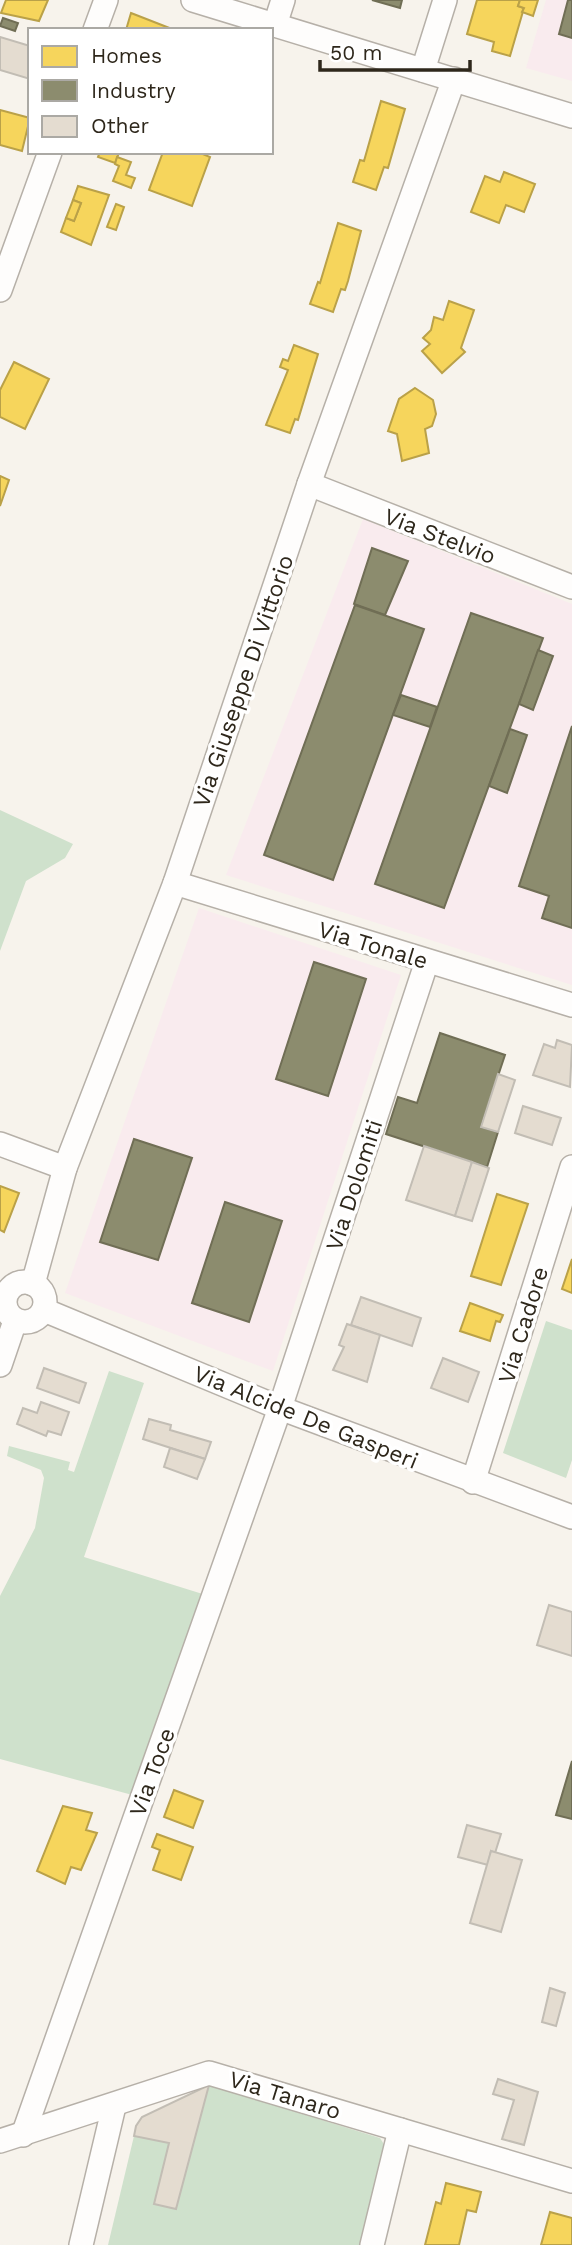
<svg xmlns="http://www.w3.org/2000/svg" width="572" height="2245" font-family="'Work Sans',sans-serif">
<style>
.industrial{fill:#f9ebee}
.green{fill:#cfe1cc}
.homes{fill:#f6d55c;stroke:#baa148;stroke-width:2}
.industry{fill:#8c8c6e;stroke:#706e55;stroke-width:2}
.building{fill:#e4dcd0;stroke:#c2bdb4;stroke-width:2}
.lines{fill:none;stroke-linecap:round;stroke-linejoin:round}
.minor-casing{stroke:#b6b0a8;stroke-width:26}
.minor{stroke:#fefdfc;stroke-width:23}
.labels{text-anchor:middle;stroke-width:7;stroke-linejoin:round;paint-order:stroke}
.street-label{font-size:23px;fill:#2e271b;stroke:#fff}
</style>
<rect width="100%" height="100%" fill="#f7f3ec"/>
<g class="industrial">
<polygon points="546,0 572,0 572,81 526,68"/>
<polygon points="363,519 572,604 572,985 226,875"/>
<polygon points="199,908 401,975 273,1371 65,1293"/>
</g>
<g class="green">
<polygon points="0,810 73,844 65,858 26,881 0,951"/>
<polygon points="546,1321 572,1330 572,1460 566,1478 503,1453"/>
<polygon points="109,1371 144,1383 84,1557 209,1596 136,1796 0,1759 0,1596 35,1528 44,1478 41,1470 7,1456 9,1446 70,1462 68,1470 74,1472"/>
<polygon points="209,2085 380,2138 385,2146 361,2245 108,2245 134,2136 142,2117"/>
</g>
<g class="homes">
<polygon points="6,0 48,0 39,21 1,13"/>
<polygon points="477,0 520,0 518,6 524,8 510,56 492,51 494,42 467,34"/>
<polygon points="520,0 538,0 533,16 522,12 524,8 518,6"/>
<polygon points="131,13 172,29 126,30"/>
<polygon points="381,101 405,109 388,168 384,167 376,190 353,182 360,160 364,161"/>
<polygon points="0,110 30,118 22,151 0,145"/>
<polygon points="100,152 123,152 119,153 115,163 98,157"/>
<polygon points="163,152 198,152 210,157 192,206 149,190"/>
<polygon points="117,157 131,162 126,175 135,178 131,188 113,181 119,166 115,164"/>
<polygon points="504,172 535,184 524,212 506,205 499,223 471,212 485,176 500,182"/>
<polygon points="78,186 109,195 91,245 61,232 66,218 74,221 81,203 73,200"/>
<polygon points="73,200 81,203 74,221 66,218"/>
<polygon points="116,204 124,207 116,230 107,227"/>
<polygon points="338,223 361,231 348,281 345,290 341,289 333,312 310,304 318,282 320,283"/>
<polygon points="449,301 474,310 461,348 465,352 442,373 422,351 430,344 423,338 431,330 434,317 443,320"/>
<polygon points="294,345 318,354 298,420 295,419 290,433 266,425 288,370 280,367 283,359 288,361"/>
<polygon points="14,362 49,379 25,429 0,417 0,390"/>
<polygon points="415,388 433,400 436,414 432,426 425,429 429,453 402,461 397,434 388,431 399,399"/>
<polygon points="0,476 9,480 0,506"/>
<polygon points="0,1186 19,1193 4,1232 0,1230"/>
<polygon points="497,1194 528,1204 501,1285 471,1276"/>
<polygon points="572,1259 572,1293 562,1289"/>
<polygon points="470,1303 503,1315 500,1322 496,1321 490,1341 460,1331"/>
<polygon points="174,1790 203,1801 193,1828 164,1817"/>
<polygon points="63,1806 92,1813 86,1830 97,1833 81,1870 71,1867 65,1884 37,1871"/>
<polygon points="157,1834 193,1847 181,1880 153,1870 160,1850 152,1847"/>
<polygon points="446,2183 481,2192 476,2212 467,2210 459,2245 425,2245 436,2202 441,2204"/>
<polygon points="550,2212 572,2218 572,2245 541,2245"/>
</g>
<g class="industry">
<polygon points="372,0 402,0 400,8"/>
<polygon points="568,0 572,0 572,38 559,34"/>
<polygon points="3,18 18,23 15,31 0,26"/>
<polygon points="372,548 408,561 385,615 354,604"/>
<polygon points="355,605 424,629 333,880 264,855"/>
<polygon points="471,613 543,638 444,908 375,884"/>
<polygon points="538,650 553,656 533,710 519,704"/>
<polygon points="401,695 437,707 430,727 393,715"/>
<polygon points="572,726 572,928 542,918 549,896 519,886"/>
<polygon points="510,729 527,735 507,793 489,786"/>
<polygon points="314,962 366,979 328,1096 276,1079"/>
<polygon points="440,1033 505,1055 481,1127 498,1132 487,1167 386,1134 398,1097 417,1103"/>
<polygon points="134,1139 192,1158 158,1260 100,1242"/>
<polygon points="225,1202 282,1221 249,1322 192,1303"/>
<polygon points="572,1761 572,1819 556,1815"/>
</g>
<g class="building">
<polygon points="0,37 30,46 30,79 0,70"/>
<polygon points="557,1040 572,1045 570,1087 533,1075 544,1044 555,1048"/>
<polygon points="498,1074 515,1080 498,1132 481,1127"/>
<polygon points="523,1106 561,1118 552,1145 515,1133"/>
<polygon points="424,1146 472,1162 455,1216 406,1200"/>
<polygon points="472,1162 489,1168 472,1221 455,1216"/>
<polygon points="361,1297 421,1318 412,1346 351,1325"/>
<polygon points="347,1324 380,1335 367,1382 333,1370 344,1347 339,1345"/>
<polygon points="443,1358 479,1372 468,1402 431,1388"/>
<polygon points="44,1368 86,1383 79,1403 37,1388"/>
<polygon points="41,1402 69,1412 61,1435 48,1431 46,1436 17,1424 23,1408 37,1413"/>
<polygon points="149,1419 171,1425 170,1430 211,1442 205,1459 143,1439"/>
<polygon points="170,1448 205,1459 197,1479 164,1467"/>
<polygon points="549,1605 572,1612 572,1656 537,1645"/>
<polygon points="467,1825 501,1834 495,1853 491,1851 488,1865 458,1857"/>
<polygon points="491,1851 522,1860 501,1932 470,1923"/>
<polygon points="550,1988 565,1993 556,2026 542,2022"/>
<polygon points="498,2079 538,2092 524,2145 502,2139 514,2100 493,2094"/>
<polygon points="209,2085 176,2209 154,2204 169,2143 134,2136 136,2126 142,2117"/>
</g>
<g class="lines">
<g class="minor-casing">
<g id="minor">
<polyline points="193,0 572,116"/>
<polyline points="275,25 283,0"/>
<polyline points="95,30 106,0"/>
<polyline points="423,70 445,0"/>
<polyline points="0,290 50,152"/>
<polyline points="309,484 572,587"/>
<polyline points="175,883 572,1005"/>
<polyline points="0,1144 65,1168"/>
<circle cx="25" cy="1302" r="20"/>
<polyline points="33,1284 65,1168 175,883 309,484 454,79"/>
<polyline points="44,1310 280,1408 572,1517"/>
<polyline points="0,1365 15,1321"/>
<polyline points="473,1482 572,1167"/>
<polyline points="23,2135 280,1408 427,961"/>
<polyline points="0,2141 209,2073 572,2181"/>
<polyline points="81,2245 114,2106"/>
<polyline points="372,2245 400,2130"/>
</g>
</g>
<use href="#minor" class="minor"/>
</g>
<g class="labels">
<g class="street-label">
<text transform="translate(440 536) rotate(21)" y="8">Via Stelvio</text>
<text transform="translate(243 681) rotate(-71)" y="8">Via Giuseppe Di Vittorio</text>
<text transform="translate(373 945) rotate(17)" y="8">Via Tonale</text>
<text transform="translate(354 1185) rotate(-72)" y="8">Via Dolomiti</text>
<text transform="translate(523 1325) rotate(-73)" y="8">Via Cadore</text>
<text transform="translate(306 1417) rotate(22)" y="8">Via Alcide De Gasperi</text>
<text transform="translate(152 1772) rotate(-70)" y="8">Via Toce</text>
<text transform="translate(285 2095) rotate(17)" y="8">Via Tanaro</text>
</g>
</g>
<rect x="28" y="28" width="245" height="126" fill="#ffffff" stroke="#aba9a4" stroke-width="2"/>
<rect x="42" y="46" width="35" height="21" fill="#f6d55c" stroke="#aba9a4" stroke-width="2"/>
<text x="91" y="63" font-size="21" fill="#2e271b">Homes</text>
<rect x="42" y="80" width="35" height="21" fill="#8c8c6e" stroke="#aba9a4" stroke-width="2"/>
<text x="91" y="98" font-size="21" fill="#2e271b">Industry</text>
<rect x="42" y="116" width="35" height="21" fill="#e4dcd0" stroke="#aba9a4" stroke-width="2"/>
<text x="91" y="133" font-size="21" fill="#2e271b">Other</text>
<path d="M320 60v10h150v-10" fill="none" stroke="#2e271b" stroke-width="3.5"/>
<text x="330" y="60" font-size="21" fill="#2e271b" stroke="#ffffff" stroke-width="5" paint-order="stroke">50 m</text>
</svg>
